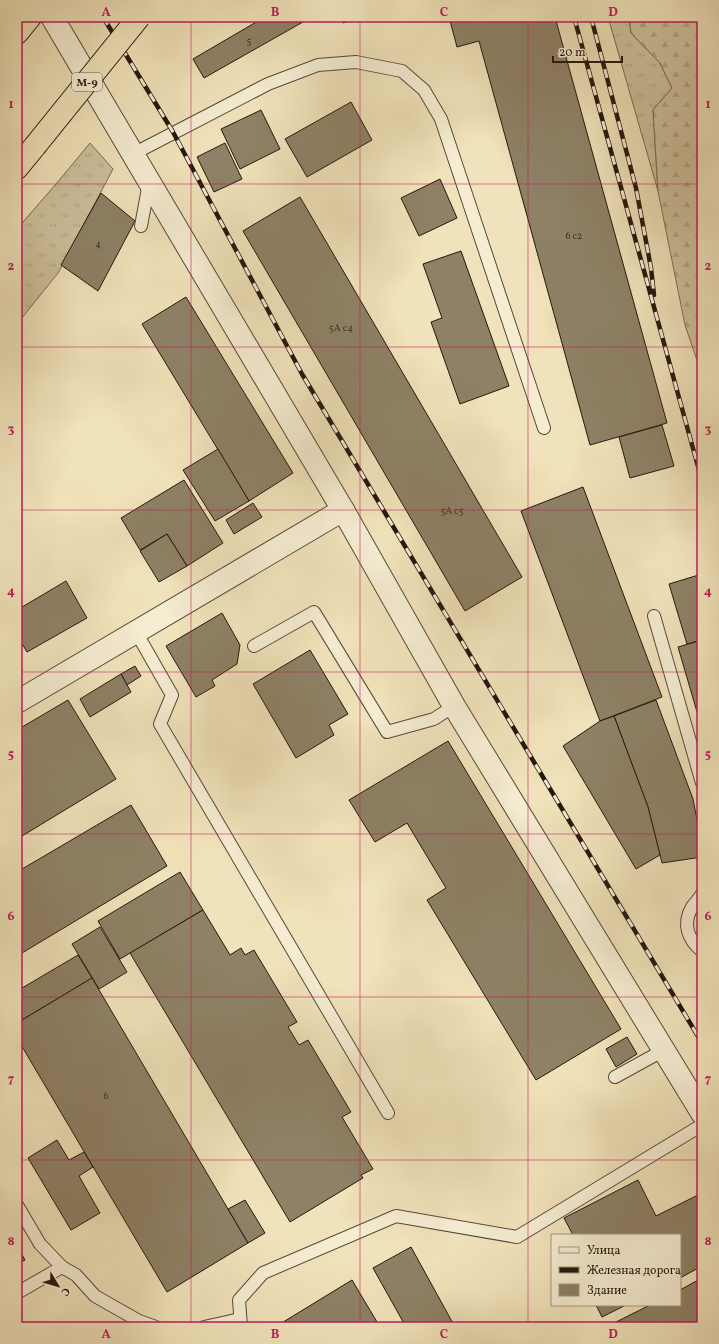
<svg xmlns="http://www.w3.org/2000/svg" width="719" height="1344" font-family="Vollkorn,serif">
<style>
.grass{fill:url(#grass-tufts);stroke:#786c54}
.forest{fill:url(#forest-firs);stroke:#786c54}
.building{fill:#8e8166;stroke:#24180c}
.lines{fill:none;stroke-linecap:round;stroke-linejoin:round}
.lane-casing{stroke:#574a38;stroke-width:14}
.street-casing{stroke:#574a38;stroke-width:24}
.highway-casing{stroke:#24180c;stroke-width:24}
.lane{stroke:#f5ecd2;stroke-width:12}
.street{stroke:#f5ecd2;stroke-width:22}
.highway{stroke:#f0e2ba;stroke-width:22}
.rail-casing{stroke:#24180c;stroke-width:4.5}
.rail{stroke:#f5ecd2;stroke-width:3;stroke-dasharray:9;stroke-linecap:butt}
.highway-bridge-casing{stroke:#24180c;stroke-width:24;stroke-linecap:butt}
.highway-bridge{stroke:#f0e2ba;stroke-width:22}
.grid{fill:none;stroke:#c2185b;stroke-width:1;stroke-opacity:0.55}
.labels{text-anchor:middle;stroke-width:3;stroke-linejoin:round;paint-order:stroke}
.number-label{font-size:10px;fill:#3e3222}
.shield{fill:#f5ecd2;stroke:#635847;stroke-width:1}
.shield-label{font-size:11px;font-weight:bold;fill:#24180c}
.neatline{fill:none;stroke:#c2185b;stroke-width:1.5}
.grid-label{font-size:13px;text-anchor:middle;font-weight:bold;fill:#c2185b}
</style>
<defs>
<pattern id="grass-tufts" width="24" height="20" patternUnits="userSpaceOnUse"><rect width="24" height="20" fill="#cdc09c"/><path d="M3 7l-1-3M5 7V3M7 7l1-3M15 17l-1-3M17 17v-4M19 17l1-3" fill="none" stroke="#b0a485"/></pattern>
<pattern id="forest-firs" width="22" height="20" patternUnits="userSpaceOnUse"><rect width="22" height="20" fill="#cdc09c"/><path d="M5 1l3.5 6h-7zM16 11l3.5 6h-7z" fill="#b0a485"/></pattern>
</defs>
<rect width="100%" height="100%" fill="#f0e2ba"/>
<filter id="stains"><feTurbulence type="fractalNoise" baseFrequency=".005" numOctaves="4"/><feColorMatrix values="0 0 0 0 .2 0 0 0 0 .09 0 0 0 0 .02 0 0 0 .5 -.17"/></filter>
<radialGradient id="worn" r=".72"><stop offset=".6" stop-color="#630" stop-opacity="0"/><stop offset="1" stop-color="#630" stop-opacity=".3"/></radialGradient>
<g class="grass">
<polygon points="608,17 629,17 631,33 660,63 672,88 653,110 658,191"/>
<polygon points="90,143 113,169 58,273 17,324 17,229 56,184"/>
</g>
<polygon class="forest" points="629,17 702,17 702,375 685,325 658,191 653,110 672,88 660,63 631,33"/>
<g class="building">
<polygon points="256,17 310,18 204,78 193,59 258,21"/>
<polygon points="341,17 360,17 343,23"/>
<polygon points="449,17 555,17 667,423 590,445 479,41 457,47"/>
<polygon points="351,102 372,140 307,177 285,139"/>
<polygon points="261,110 280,149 240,169 221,129"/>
<polygon points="225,143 242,179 214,192 197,157"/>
<polygon points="440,179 457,218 419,236 401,198"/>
<polygon points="101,193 135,221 98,291 61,265"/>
<polygon points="300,197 522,577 465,611 243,231"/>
<polygon points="461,251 509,386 460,404 431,322 442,318 423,264"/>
<polygon points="186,297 293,473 249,501 142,324"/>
<polygon points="662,425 674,466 630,478 619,437"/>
<polygon points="218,449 249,501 215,521 183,470"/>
<polygon points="184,480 223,543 187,566 167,534 140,550 121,518"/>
<polygon points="583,487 662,697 600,721 521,511"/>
<polygon points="253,503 262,517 234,534 226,520"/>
<polygon points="167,534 187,566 159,582 140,551"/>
<polygon points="702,574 702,640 687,644 669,584"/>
<polygon points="66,581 87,618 27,652 17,635 17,610"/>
<polygon points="222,613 240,645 237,664 212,680 215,686 196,697 166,646"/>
<polygon points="702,640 702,729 678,647"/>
<polygon points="310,650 348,714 329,725 334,735 296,758 253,684"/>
<polygon points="135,666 141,676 127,685 121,674"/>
<polygon points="121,674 131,692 90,717 80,699"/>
<polygon points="68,700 116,779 17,839 17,730"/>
<polygon points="656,700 693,799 702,845 702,857 662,863 648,807 614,716"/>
<polygon points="614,716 648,807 660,855 636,869 563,746 600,721"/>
<polygon points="448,741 621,1029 536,1080 427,900 446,888 407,823 375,842 349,800"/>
<polygon points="131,805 167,866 17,956 17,872"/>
<polygon points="180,872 203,910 120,959 98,921"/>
<polygon points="203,910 230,955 241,948 245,955 254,950 297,1022 288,1027 299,1045 308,1040 351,1112 342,1117 373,1169 361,1175 363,1178 290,1222 130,953"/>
<polygon points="100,927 127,972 99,989 72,944"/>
<polygon points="78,955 92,978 17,1023 17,991"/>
<polygon points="92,978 248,1243 167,1292 17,1038 17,1023"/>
<polygon points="627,1037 637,1054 616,1067 606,1049"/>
<polygon points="57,1140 69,1160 84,1152 93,1167 79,1176 100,1213 71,1230 28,1158"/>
<polygon points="638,1180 656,1216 702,1193 702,1266 680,1278 680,1235 573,1235 564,1218"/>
<polygon points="245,1200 265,1233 248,1243 228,1209"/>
<polygon points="17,1246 25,1260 17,1264"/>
<polygon points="411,1247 455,1327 406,1327 373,1268"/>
<polygon points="702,1278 702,1327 613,1327 612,1324 650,1305 680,1305 680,1290"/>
<polygon points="352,1280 380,1327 275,1327"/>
<polygon points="596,1305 626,1305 602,1317"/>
</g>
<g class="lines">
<g class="lane-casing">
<g id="lane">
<polyline points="133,154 268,84 318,65 356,62 402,71 424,90 441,119 544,428"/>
<polyline points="141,226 149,183"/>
<polyline points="654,616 702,783"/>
<polyline points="136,632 172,695 160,724 388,1113"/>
<polyline points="254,646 314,612 387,732 434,719 454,706"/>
<path d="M702 894C699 899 695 903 692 907 682 924 688 940 702 951"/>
<polyline points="615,1077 664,1050"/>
<polyline points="17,1205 40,1244 62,1267"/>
<polyline points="17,1293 62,1267 76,1275 95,1296 139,1321 156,1327"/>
<polyline points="204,1327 240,1319"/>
<polyline points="241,1327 239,1300 263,1273 396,1216 517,1237 702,1125"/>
</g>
</g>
<g class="street-casing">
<g id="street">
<polyline points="52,17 343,510 454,706 702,1113"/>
<polyline points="17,702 343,510"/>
</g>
</g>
<g class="highway-casing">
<g id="highway">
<polyline points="17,33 30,17"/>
<polyline points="17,168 35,146"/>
</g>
</g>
<use href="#lane" class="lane"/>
<use href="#street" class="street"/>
<use href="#highway" class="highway"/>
<g class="rail-casing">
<g id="rail">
<polyline points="103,17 173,132 302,374 702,1043"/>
<polyline points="574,17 702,481"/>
<polyline points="591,17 636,188 651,268 654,295"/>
</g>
</g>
<use href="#rail" class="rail"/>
<g class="highway-bridge-casing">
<polyline id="highway-bridge" points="35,146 139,17"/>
</g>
<use href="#highway-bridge" class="highway-bridge"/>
</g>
<path class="grid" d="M191 17V1327M360 17V1327M528 17V1327M17 184H702M17 347H702M17 510H702M17 672H702M17 834H702M17 997H702M17 1160H702"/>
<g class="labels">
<g class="number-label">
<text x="249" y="44">5</text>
<text x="574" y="239">6 с2</text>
<text x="98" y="247">4</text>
<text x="341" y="331">5А с4</text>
<text x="452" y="514">5А с5</text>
<text x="106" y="1099">6</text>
</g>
<rect class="shield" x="72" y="73" width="30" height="18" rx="3"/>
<g class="shield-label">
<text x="87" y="86">М-9</text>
</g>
</g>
<rect width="719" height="1344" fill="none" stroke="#f0e2ba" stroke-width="44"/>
<rect x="551" y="1234" width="130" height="72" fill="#f5ecd2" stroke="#a19783"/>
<rect x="559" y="1247" width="20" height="6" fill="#f5ecd2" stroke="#a19783"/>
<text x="587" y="1254" font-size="12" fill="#24180c">Улица</text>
<rect x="559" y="1267" width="20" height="6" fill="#24180c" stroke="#a19783"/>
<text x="587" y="1274" font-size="12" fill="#24180c">Железная дорога</text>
<rect x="559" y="1284" width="20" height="12" fill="#8e8166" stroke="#a19783"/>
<text x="587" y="1294" font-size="12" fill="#24180c">Здание</text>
<g transform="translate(58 1286) rotate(128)" stroke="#f5ecd2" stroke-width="3" paint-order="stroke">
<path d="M0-3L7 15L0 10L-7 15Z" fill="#24180c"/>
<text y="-6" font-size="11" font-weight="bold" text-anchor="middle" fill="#24180c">С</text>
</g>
<path d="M553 56v6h69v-6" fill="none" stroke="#24180c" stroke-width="2"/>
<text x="559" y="56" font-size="12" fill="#24180c" stroke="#f5ecd2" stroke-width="3" paint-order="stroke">20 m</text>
<rect x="22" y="22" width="675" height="1300" class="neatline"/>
<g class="grid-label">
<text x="106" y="16">A</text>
<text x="275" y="16">B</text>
<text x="444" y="16">C</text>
<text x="613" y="16">D</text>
<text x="11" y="108">1</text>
<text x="708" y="108">1</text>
<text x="11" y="270">2</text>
<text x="708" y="270">2</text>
<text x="11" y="433">3</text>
<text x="708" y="433">3</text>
<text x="11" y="595">4</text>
<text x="708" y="595">4</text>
<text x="11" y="758">5</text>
<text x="708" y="758">5</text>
<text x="11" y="920">6</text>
<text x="708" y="920">6</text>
<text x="11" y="1083">7</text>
<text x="708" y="1083">7</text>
<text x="11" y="1245">8</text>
<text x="708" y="1245">8</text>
<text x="106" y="1338">A</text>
<text x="275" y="1338">B</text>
<text x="444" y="1338">C</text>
<text x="613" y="1338">D</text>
</g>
<rect width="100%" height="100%" filter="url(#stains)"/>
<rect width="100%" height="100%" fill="url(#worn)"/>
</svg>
